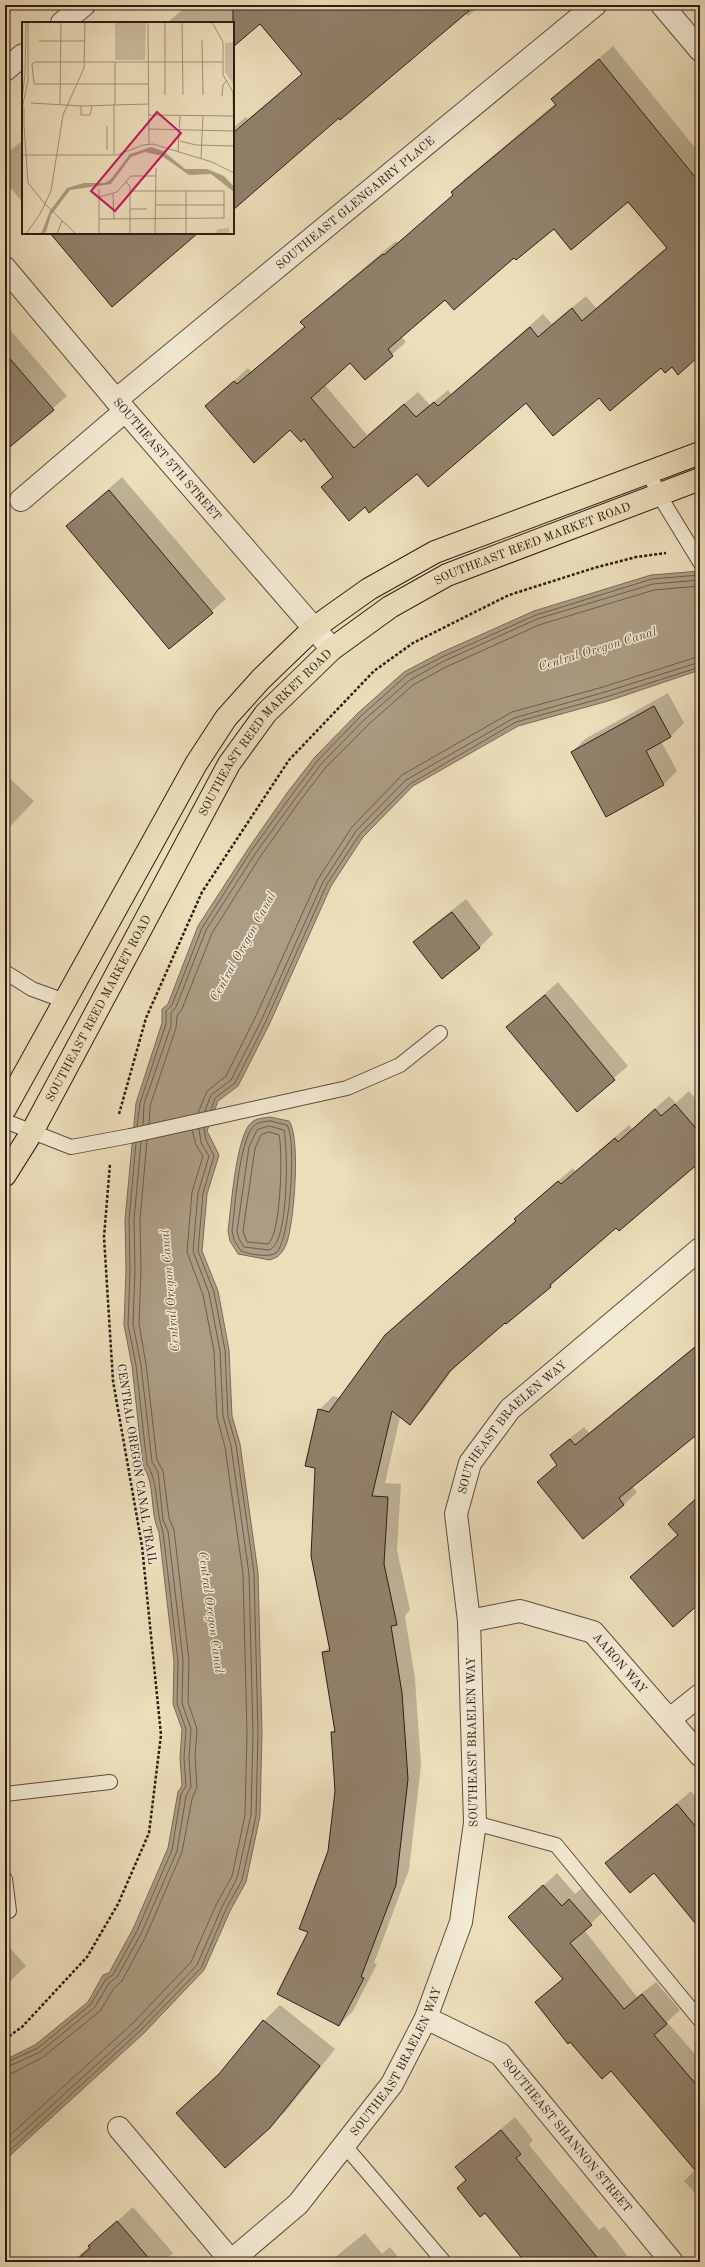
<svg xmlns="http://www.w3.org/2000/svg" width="705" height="2267" font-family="'Old Standard TT',serif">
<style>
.water{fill:#ac9c83;stroke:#7a6957}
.shadow{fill:#0003;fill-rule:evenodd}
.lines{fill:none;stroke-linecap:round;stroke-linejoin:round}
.shore{stroke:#6d5c4c;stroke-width:1}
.building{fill:#91816b;stroke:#2e1c15;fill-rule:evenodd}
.service-casing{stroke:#5e4c3e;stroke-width:16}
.minor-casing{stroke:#5e4c3e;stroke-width:24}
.primary-casing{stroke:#2e1c15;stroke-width:24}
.path{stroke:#2e1c15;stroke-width:2.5;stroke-dasharray:3 2;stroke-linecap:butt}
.service{stroke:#f3ead3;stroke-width:14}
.minor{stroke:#f3ead3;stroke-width:22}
.primary{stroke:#eddebb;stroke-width:22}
.labels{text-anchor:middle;stroke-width:3;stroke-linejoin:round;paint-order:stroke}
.street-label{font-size:12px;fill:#2e1c15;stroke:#f3ead3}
.water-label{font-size:13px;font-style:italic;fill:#604f41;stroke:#f3ead3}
.inset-road{fill:none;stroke:#a19079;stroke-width:1}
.view{fill:#c2185b;fill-opacity:0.15;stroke:#c2185b;stroke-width:2}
.inset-edge{fill:none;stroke:#2e1c15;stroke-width:2}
</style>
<rect width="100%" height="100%" fill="#eddebb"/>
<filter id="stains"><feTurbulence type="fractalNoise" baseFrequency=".005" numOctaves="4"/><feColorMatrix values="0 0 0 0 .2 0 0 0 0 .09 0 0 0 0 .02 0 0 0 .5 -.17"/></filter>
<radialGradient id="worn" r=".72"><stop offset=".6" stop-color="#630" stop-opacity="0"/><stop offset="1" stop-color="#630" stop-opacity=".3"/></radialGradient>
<g class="water">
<path d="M700 571V670L608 701 518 726 413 786 363 837 331 886 269 1025 238 1086 218 1101 207 1131 219 1155 207 1194 202 1251 218 1291 229 1350 232 1416 240 1444 258 1573 262 1733 260 1816 246 1882 230 1911 204 1970 144 2033 5 2160V2060L35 2045 88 2002 103 1975 109 1973 133 1929 168 1848 178 1792 182 1786 180 1758 182 1729 173 1704 174 1661 159 1532C149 1511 156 1484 143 1466L132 1366 124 1325 126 1270 125 1220 136 1103 162 1023V1009L168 1004 198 926 248 849 287 793 315 757 358 713 404 672 440 653 534 611 651 575Z"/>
<path d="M270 1117 289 1121C301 1137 294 1222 287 1242 285 1248 282 1253 277 1257L270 1260 238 1254 230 1241 228 1231C231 1209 236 1134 252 1122 257 1118 263 1118 270 1117Z"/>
</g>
<g class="shadow">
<polygon points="188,5 482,5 468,16 465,13 339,116 233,209 233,128 246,117 248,119 303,73 260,22 233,46 233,23 167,23"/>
<path d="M613 46 700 154V354L672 366 661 367 600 397 526 402 365 506 322 487 333 476 305 438 291 429 206 406 248 368 251 372 305 326 302 322 315 309 396 241 398 243 454 194 452 192 465 179 556 103 553 99ZM628 201 667 247 596 308 586 296 552 324 543 314 451 394 448 390 430 405 418 392 367 435 324 384 350 361 365 379 406 342 401 336 445 298 514 256 554 227Z"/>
<polygon points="23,140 23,203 5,181 5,155"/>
<polygon points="5,324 67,396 10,445 5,439"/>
<polygon points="122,477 226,599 169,648 67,526"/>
<polygon points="668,693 684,723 671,736 661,741 677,771 664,784 606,815 572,752 585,739"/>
<polygon points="5,774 34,801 5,832"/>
<polygon points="466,899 493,934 479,948 415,942 428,929"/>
<polygon points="558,982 628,1066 577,1110 508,1027"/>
<polygon points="689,1091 700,1104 700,1160 616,1227 550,1286 459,1361 423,1410 410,1423 400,1417 385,1483 401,1484 397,1550 410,1610 405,1616 415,1679 421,1765 409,1870 374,1963 377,1964 353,2011 339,2025 310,1932 329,1851 336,1791 332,1732 336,1729 323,1653 330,1646 319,1410 333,1396 340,1398 386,1336 400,1321 516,1220 529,1206 573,1168 575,1171 629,1125 632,1129 669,1096 676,1103"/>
<polygon points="700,1342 700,1430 632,1486 637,1492 624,1505 538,1482 558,1464 551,1456 565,1442 584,1427 589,1433"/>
<polygon points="700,1495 700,1602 631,1577 678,1534 669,1524"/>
<polygon points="691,1791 700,1803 700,1928 654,1872 607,1863"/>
<polygon points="557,1873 575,1894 583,1887 604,1911 584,1930 637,1997 656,1982 680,2010 667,2022 700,2060 700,2199 684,2181 696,2169 611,2070 536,2002 563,1978 509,1917"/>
<polygon points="5,1942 26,1966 5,1986"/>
<polygon points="280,2005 335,2049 286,2111 269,2127 177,2113 225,2068 264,2021"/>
<polygon points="515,2117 533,2140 529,2145 599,2230 604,2226 627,2255 620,2262 526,2262 457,2167"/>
<polygon points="133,2207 173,2253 164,2262 72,2262"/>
<polygon points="365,2233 382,2254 390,2247 402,2262 329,2262"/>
</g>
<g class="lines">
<g class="shore">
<polyline points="211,1110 215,1098 235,1083 265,1023 327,884 360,834 410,784 516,722 606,697 700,667"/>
<polyline points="205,1111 211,1095 231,1080 261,1021 323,882 356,831 406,780 514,718 605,692 700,662"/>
<polyline points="198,1113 207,1091 226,1076 255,1018 318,879 352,827 402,775 512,712 603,687 700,656"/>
<path d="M270 1121 287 1125C297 1139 290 1242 276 1253 269 1258 248 1254 241 1251L234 1240 232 1231C235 1208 239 1142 253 1127 257 1122 263 1122 270 1121Z"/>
<polyline points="149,1124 150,1106 176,1028 177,1016 182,1009 212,933 260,857 299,802 326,767 369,724 413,685 446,667 539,625 654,590 700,586"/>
<polyline points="143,1125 144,1104 171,1026 171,1013 176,1007 206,930 255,854 295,799 322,763 364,720 410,680 444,661 537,619 653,584 700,580"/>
<polyline points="137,1126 140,1103 166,1024 166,1011 172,1005 202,928 251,851 291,796 318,760 361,716 407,675 442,657 536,615 652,579 700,575"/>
<path d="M269 1126 284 1130C288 1148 289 1245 269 1250L244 1247 239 1239 237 1231 249 1147 257 1130Z"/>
<path d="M269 1132 279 1135C283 1151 281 1235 268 1244L247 1242 243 1231 255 1148 261 1135Z"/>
<path d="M5 2063 38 2048 90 2005 106 1979 113 1975 137 1931 172 1850 181 1794 186 1786 184 1758 186 1729 177 1704 178 1661 163 1532C155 1510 159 1483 147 1464L136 1365 128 1325 130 1270 129 1220 136 1143"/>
<polyline points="5,2068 40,2052 95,2007 109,1983 117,1977 141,1934 177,1851 186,1796 191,1787 189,1758 191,1729 182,1703 183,1660 168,1531 163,1520 158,1472 152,1462 141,1365 133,1324 135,1270 134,1220 141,1142"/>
<polyline points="5,2074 13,2073 43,2057 100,2011 114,1988 122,1981 146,1936 182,1852 192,1799 197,1787 195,1758 197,1729 188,1702 189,1660 174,1530 169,1518 163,1471 157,1460 146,1364 139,1324 141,1270 140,1220 147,1140"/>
<polyline points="5,2140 133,2023 191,1962 216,1905 232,1876 245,1815 247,1733 243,1574 225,1447 217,1417 214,1351 203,1295 187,1252 192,1192 203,1156 196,1145 192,1130"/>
<polyline points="5,2148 138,2027 197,1965 222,1907 237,1878 251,1815 253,1733 249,1574 231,1446 223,1416 220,1351 209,1293 193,1251 198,1193 209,1156 201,1143 199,1129"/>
<polyline points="5,2155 141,2030 201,1968 226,1909 242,1880 256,1816 258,1733 254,1573 236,1445 228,1416 225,1350 214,1292 198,1251 203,1193 214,1156 206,1140 204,1128"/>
</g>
</g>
<g class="building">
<polygon points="233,5 476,5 340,120 339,118 233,210 233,133 302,74 260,24 233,47"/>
<path d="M599 59 700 183V355L678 375 672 367 665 373 661 368 610 411 599 398 553 436 526 403 428 487 417 474 369 513 365 507 349 521 321 487 333 477 304 439 301 442 290 430 254 463 205 406 234 381 237 384 305 327 300 322 383 254 384 255 453 195 451 192 556 105 551 99ZM628 202 667 248 582 321 572 308 538 337 530 327 438 406 434 402 416 417 404 404 354 448 311 398 350 363 365 380 393 356 388 349 445 300 454 310 514 258 516 260 554 229 571 250Z"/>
<polygon points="50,233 198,233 112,307"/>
<polygon points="5,353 54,410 5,451"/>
<polygon points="109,490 213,613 169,649 66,526"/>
<polygon points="654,706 671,737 646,751 664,785 606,817 571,752"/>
<polygon points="452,912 480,948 442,979 413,942"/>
<polygon points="545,995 615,1080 577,1112 506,1027"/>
<polygon points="675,1104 700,1133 700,1162 619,1231 616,1228 550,1285 551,1287 506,1324 505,1323 450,1371 410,1425 392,1411 372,1496 388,1497 384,1564 397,1625 391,1626 402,1693 408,1779 396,1885 361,1977 364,1978 339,2026 277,1994 308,1932 299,1929 328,1851 335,1791 331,1732 335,1732 322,1652 330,1651 311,1556 315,1468 305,1466 318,1409 329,1412 385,1335 516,1221 514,1219 558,1181 561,1184 615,1138 618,1142 655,1109 661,1116"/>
<polygon points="700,1343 700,1432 619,1498 624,1505 583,1539 537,1482 557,1465 550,1455 570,1439 575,1445"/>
<polygon points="700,1495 700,1603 673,1627 630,1577 678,1535 668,1524"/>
<polygon points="677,1804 700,1832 700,1929 654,1873 630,1893 605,1863"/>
<polygon points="543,1885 562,1906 569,1899 592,1925 570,1943 624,2009 642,1994 667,2024 654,2035 700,2089 700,2176 611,2071 602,2079 570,2042 568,2044 535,2002 563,1979 508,1917"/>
<polygon points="263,2020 320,2066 270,2128 225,2168 176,2113 219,2074"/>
<polygon points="501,2130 521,2154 516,2158 601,2262 525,2262 485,2213 480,2217 457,2188 466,2180 455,2167"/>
<polygon points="117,2221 152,2262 74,2262 90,2248 88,2246"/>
</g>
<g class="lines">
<g class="service-casing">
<g id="service">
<polyline points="649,473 659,495 700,562"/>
<polyline points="5,972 32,989 65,1001"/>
<polyline points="5,1121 71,1147 130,1136 347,1088 400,1065 440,1033"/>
<polyline points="5,1794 110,1782"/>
<polyline points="475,1823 556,1845 700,2020"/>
<polyline points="5,1879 9,1911"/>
<polyline points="345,2146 444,2262"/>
</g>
</g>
<g class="minor-casing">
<g id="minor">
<polyline points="662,5 700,50"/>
<polyline points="62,23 84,5"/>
<polyline points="5,70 23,55"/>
<path id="s1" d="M5 268 116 400 332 649"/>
<path id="s2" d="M116 400 595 5"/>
<polyline points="21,500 125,411"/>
<path id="s3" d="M469 1621 520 1611 593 1632 700 1755"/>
<polyline points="670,1719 700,1695"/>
<path id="s4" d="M426 2018 500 2054 672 2262"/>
<polyline points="119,2128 232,2262"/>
<path id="s5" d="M231 2261 298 2204 392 2084 426 2018 461 1922 475 1823 469 1621 456 1514 470 1463 510 1409 700 1249"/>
</g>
</g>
<g class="primary-casing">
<g id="primary">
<polyline points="5,1109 196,764 226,718 261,679 314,628 369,589 435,552 700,453"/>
<path id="s6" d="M5 1175 32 1132 229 764 266 713 332 649 390 607 447 575 700 479"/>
</g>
</g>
<g class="path">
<polyline points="119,1114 146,1018 202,892 289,760 374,671 413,643 509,595 594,568 636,557 666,553"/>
<polyline points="5,2039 22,2027 87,1957 118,1904 149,1833 161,1735 142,1546 113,1381 104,1237 110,1164"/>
</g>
<use href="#service" class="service"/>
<use href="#minor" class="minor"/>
<use href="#primary" class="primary"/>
</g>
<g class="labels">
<g class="street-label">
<text dy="4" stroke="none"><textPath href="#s2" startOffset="310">SOUTHEAST GLENGARRY PLACE</textPath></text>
<text dy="4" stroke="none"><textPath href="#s1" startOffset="251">SOUTHEAST 5TH STREET</textPath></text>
<text dy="4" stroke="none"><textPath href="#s6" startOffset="851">SOUTHEAST REED MARKET ROAD</textPath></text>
<text dy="4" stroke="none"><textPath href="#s6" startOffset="515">SOUTHEAST REED MARKET ROAD</textPath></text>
<text dy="4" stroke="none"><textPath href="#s6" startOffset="191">SOUTHEAST REED MARKET ROAD</textPath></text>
<text dy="4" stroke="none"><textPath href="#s5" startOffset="933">SOUTHEAST BRAELEN WAY</textPath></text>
<text transform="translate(137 1464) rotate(81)" y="4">CENTRAL OREGON CANAL TRAIL</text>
<text dy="4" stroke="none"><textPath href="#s3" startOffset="169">AARON WAY</textPath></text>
<text transform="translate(472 1742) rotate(-91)" y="4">SOUTHEAST BRAELEN WAY</text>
<text dy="4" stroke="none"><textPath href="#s5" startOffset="262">SOUTHEAST BRAELEN WAY</textPath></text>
<text dy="4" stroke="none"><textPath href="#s4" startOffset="188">SOUTHEAST SHANNON STREET</textPath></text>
</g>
<g class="water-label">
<text transform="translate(597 648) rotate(-17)" y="5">Central Oregon Canal</text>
<text transform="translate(242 946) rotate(-61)" y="5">Central Oregon Canal</text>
<text transform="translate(169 1291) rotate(-95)" y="5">Central Oregon Canal</text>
<text transform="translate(212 1612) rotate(82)" y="5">Central Oregon Canal</text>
</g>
</g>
<g transform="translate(22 22)">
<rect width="212" height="212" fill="#eddebb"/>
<path d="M93 1H124L123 38H93ZM211 20 212 22V63L203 50V21ZM207 206V212H192L196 207Z" fill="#cdbd9f"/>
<path d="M129 125 141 129 163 147H185L202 154 212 165V170L189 152 167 153 140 134 123 130 109 135 89 162 48 168 29 193 24 210 19 212 28 189 45 166 62 161H83L89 157 108 132Z" fill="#ac9c83"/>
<path class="inset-road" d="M126 0 127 122M143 0V73M160 0 161 73M190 0 201 20V53L211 70 212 129M180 18 181 73M17 19H63M93 40V82M126 62H12L10 42 13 40H201M200 74 201 63 205 58M0 78 3 52 4 0M9 81 60 84 126 82M38 82 39 0M59 84V93H68L70 84M0 87 6 58V0M127 93 211 94M2 103 6 161 23 182M2 103V85M127 107 211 109M158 119 174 123 211 124M85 128V104M156 129 158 93M92 132V82M0 133H95L121 123 131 122 190 140 212 151M179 136 181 93M104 160 108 164V212M91 172 92 197M77 175 95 170 109 154H134M23 182 54 212M134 183H202M109 187H125M77 197 202 196V169H108M4 212 18 192 29 169 41 93 62 46 63 0M35 212 40 199M77 212V167M133 212 134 146M133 212H156M164 212V169"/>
<path class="view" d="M135 90 159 111 93 189 69 169Z"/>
<rect width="212" height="212" class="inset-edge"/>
</g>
<rect width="705" height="2267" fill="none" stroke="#eddebb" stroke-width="20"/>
<rect x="6" y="6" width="693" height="2255" fill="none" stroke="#2e1c15" stroke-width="2"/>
<rect x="10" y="10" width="685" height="2247" fill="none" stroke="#2e1c15"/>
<rect width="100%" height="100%" filter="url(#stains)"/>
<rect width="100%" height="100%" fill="url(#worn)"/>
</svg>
